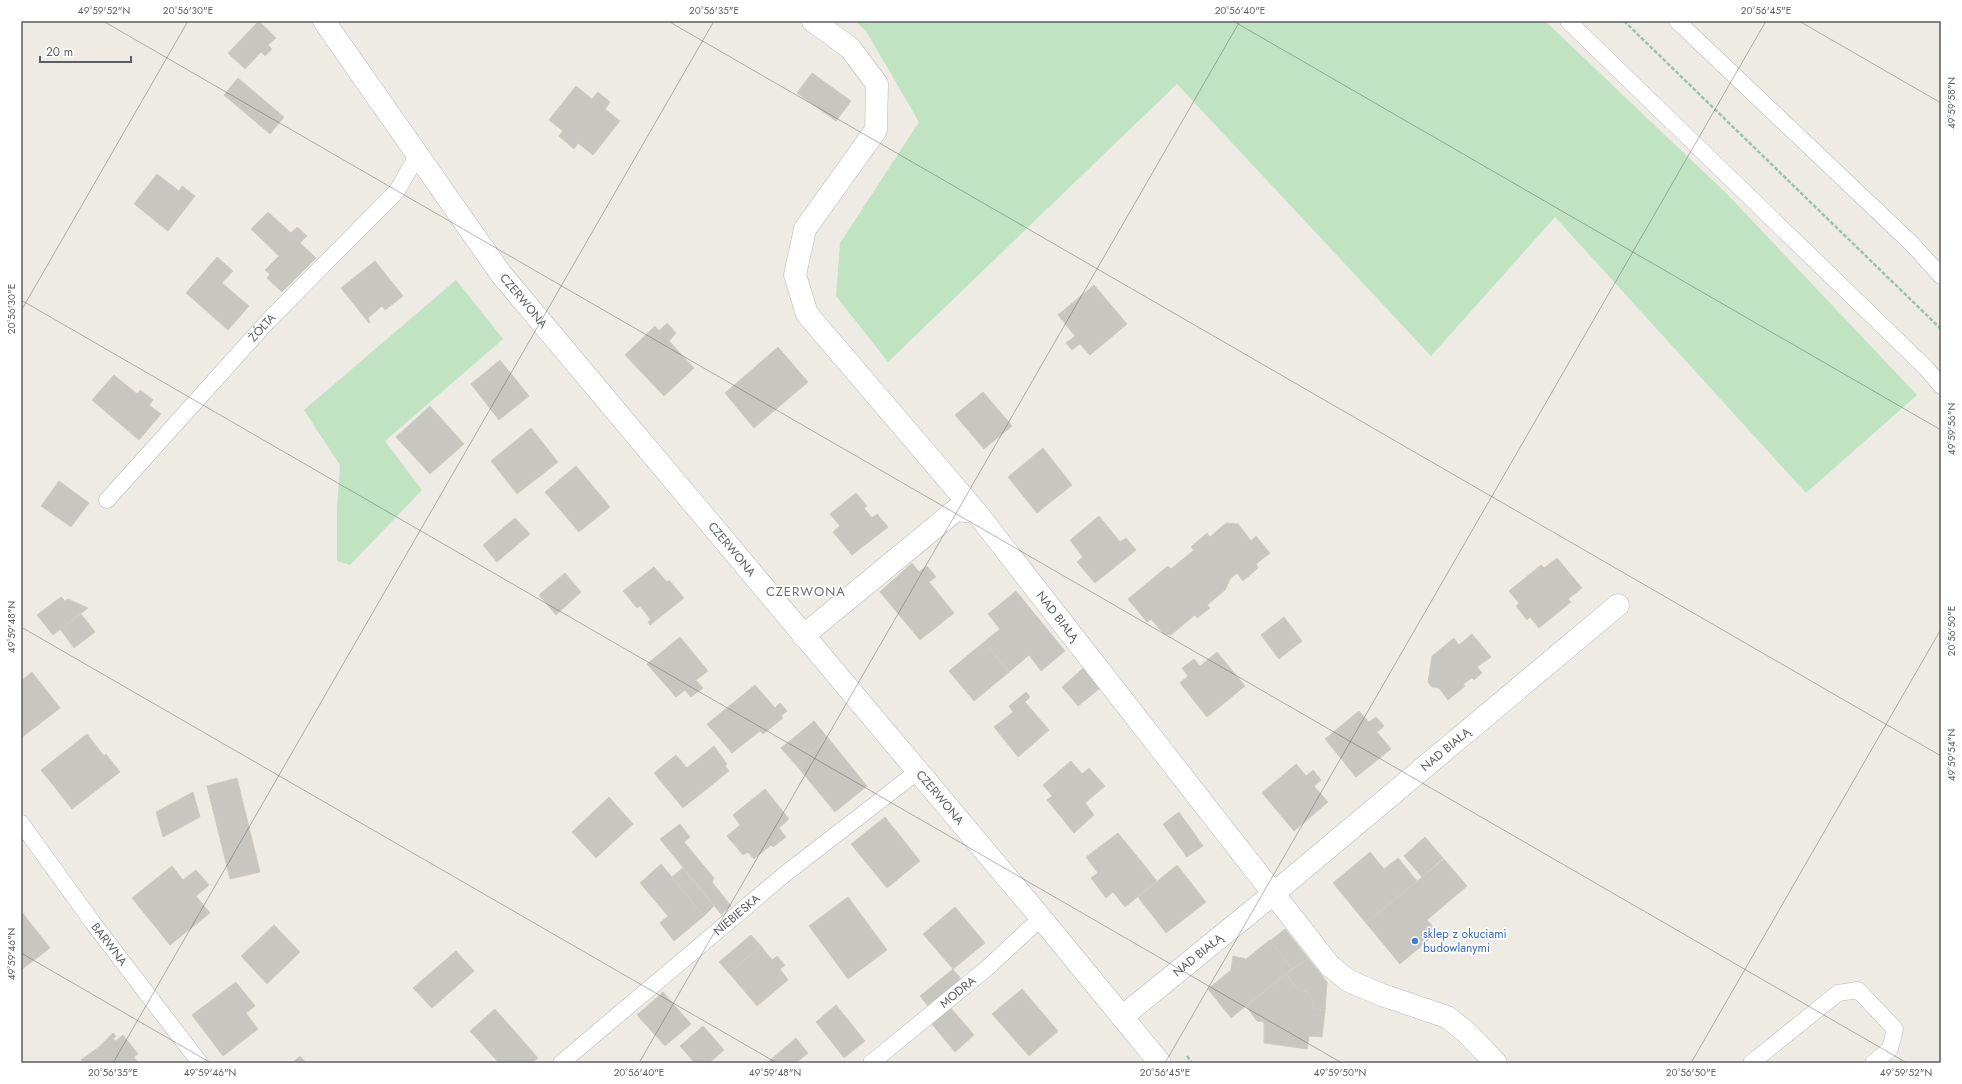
<svg xmlns="http://www.w3.org/2000/svg" width="1962" height="1084" font-family="Jost,sans-serif">
<style>
.green{fill:#c0e3c1}
.building{fill:#c8c6c0;stroke:#d1ccc1}
.lines{fill:none;stroke-linecap:round;stroke-linejoin:round}
.service-casing{stroke:#b5b8bc;stroke-width:17}
.minor-casing{stroke:#b5b8bc;stroke-width:23}
.secondary-casing{stroke:#b4b7bc;stroke-width:23}
.path{stroke:#9ac3a7;stroke-width:2.5;stroke-dasharray:4 2;stroke-linecap:butt}
.service{stroke:#fff;stroke-width:16}
.minor{stroke:#fff;stroke-width:22}
.secondary{stroke:#fff;stroke-width:22}
.ticks{fill:none;stroke:#5b5e62;stroke-width:1;stroke-opacity:0.45}
.shop-dot{fill:#3f7fe0;stroke:#fff;stroke-width:1.5}
.labels{text-anchor:middle;stroke-width:3.5;stroke-linejoin:round;paint-order:stroke}
.street-label{font-size:12px;fill:#5b5e62;stroke:#fff}
.shop-label{font-size:12px;fill:#366cbe;stroke:#fff;text-anchor:start}
.neighbourhood-label{font-size:13px;letter-spacing:1px;fill:#6c7074;stroke:#fff}
.neatline{fill:none;stroke:#5b5e62;stroke-width:1.5}
.ticks-label{font-size:10px;text-anchor:middle;fill:#5b5e62}
</style>
<rect width="100%" height="100%" fill="#edebe3"/>
<g class="green">
<polygon points="855,21 1545,21 1728,195 1917,395 1806,493 1555,217 1431,356 1177,84 888,362 836,296 840,243 919,122 866,31"/>
<polygon points="456,280 503,339 385,441 422,490 350,565 337,561 337,509 340,465 304,410"/>
</g>
<g class="building">
<polygon points="259,21 276,38 268,45 272,49 265,56 261,52 245,69 228,53"/>
<polygon points="812,73 851,101 836,121 797,93"/>
<polygon points="238,78 284,117 270,134 224,95"/>
<polygon points="576,86 592,99 598,92 610,102 605,109 620,121 593,155 578,143 574,149 559,136 563,131 549,120"/>
<polygon points="157,174 179,191 182,186 195,196 168,231 134,204"/>
<polygon points="268,212 291,233 297,227 307,236 300,243 316,258 282,292 267,278 270,274 265,270 279,256 251,229"/>
<polygon points="217,257 233,271 222,283 249,306 228,330 186,293"/>
<polygon points="375,261 403,296 385,310 382,306 368,318 370,322 369,323 341,288"/>
<polygon points="1094,285 1127,324 1090,355 1080,344 1072,350 1066,343 1075,336 1058,315"/>
<polygon points="667,323 676,333 669,341 694,368 664,396 625,355 655,326 659,331"/>
<polygon points="778,347 808,382 754,428 725,393"/>
<polygon points="500,360 529,396 499,420 471,384"/>
<polygon points="114,375 137,394 140,390 153,400 149,405 161,414 139,440 92,400"/>
<polygon points="983,392 1012,426 984,449 955,415"/>
<polygon points="430,406 464,444 430,474 396,437"/>
<polygon points="531,428 558,462 517,494 491,461"/>
<polygon points="1043,448 1072,485 1037,513 1008,477"/>
<polygon points="576,466 610,507 579,532 545,492"/>
<polygon points="59,481 89,503 71,527 41,506"/>
<polygon points="856,493 867,506 864,508 872,518 877,514 888,527 852,555 833,532 840,526 830,514"/>
<polygon points="1099,516 1120,542 1126,538 1136,550 1095,583 1077,562 1083,557 1070,540"/>
<polygon points="515,518 530,534 497,562 483,545"/>
<polygon points="1226,523 1238,524 1251,541 1256,536 1270,553 1256,564 1258,568 1243,581 1237,573 1230,579 1225,590 1207,605 1210,608 1197,618 1195,615 1171,635 1164,634 1151,619 1147,622 1128,599 1168,566 1171,569 1194,550 1191,547 1207,533 1210,537"/>
<polygon points="1557,558 1582,588 1568,599 1571,602 1539,628 1530,617 1527,620 1516,606 1519,603 1509,591 1541,565 1544,568"/>
<polygon points="912,563 919,572 927,566 936,577 929,582 954,613 920,640 880,592"/>
<polygon points="654,567 667,582 669,580 684,598 650,625 648,622 651,620 640,606 637,608 623,591"/>
<polygon points="565,573 581,592 556,615 539,595"/>
<polygon points="1016,591 1065,651 1041,671 1029,655 1009,672 984,642 1000,629 988,614"/>
<polygon points="61,597 65,601 68,599 88,608 53,635 37,615"/>
<polygon points="81,614 95,632 74,648 60,629"/>
<polygon points="1284,617 1302,641 1279,659 1261,635"/>
<polygon points="1472,634 1491,657 1477,667 1482,673 1474,680 1472,678 1463,684 1465,686 1448,700 1439,688 1432,687 1428,682 1432,656 1454,638 1459,645"/>
<polygon points="680,637 708,671 696,680 703,688 691,697 685,690 676,697 647,664"/>
<polygon points="984,642 1009,672 974,701 949,671"/>
<polygon points="1217,652 1245,686 1207,717 1180,683 1188,676 1182,668 1194,659 1200,666"/>
<polygon points="1087,665 1104,685 1078,706 1062,687"/>
<polygon points="32,672 60,708 21,738 21,681"/>
<polygon points="755,685 775,708 780,703 787,711 781,716 783,718 763,734 760,731 732,753 707,724"/>
<polygon points="1026,692 1030,697 1025,702 1049,730 1018,757 994,727 1013,712 1009,706"/>
<polygon points="1359,711 1369,722 1376,717 1384,726 1377,732 1391,749 1356,777 1325,739"/>
<polygon points="814,721 828,738 796,765 781,748"/>
<polygon points="87,734 104,756 106,754 120,772 72,809 41,770"/>
<polygon points="828,738 867,786 835,812 796,765"/>
<polygon points="714,746 727,764 725,766 729,771 683,808 654,773 676,755 687,768"/>
<polygon points="1071,761 1082,774 1089,768 1105,786 1085,803 1094,815 1074,833 1047,800 1052,796 1043,785"/>
<polygon points="1296,764 1306,776 1313,770 1321,780 1314,786 1328,802 1294,831 1262,793"/>
<polygon points="237,778 260,872 230,879 207,786"/>
<polygon points="765,789 789,819 779,828 786,837 773,847 771,845 754,859 748,852 743,855 727,836 740,825 733,815"/>
<polygon points="193,792 200,817 163,837 156,812"/>
<polygon points="609,797 633,824 596,858 572,832"/>
<polygon points="1179,812 1203,846 1187,857 1163,824"/>
<polygon points="885,817 920,861 887,888 851,844"/>
<polygon points="680,824 690,837 684,842 714,878 712,882 731,906 721,914 660,839"/>
<polygon points="1118,833 1157,881 1125,907 1113,892 1106,898 1091,878 1098,873 1086,857"/>
<polygon points="1425,837 1443,858 1422,877 1404,856"/>
<polygon points="1370,852 1384,869 1398,858 1417,881 1366,923 1333,883"/>
<polygon points="1444,859 1467,886 1427,920 1438,932 1400,964 1366,923"/>
<polygon points="661,864 704,916 674,941 660,923 668,916 640,883"/>
<polygon points="1177,865 1206,902 1166,933 1138,897"/>
<polygon points="172,866 183,880 196,870 209,885 196,896 210,913 170,945 132,898"/>
<polygon points="683,868 714,906 704,916 672,877"/>
<polygon points="848,897 887,950 848,979 809,926"/>
<polygon points="955,907 985,943 953,969 923,934"/>
<polygon points="21,911 50,948 21,970"/>
<polygon points="274,925 300,952 267,984 241,956"/>
<polygon points="1285,929 1308,958 1292,969 1270,941"/>
<polygon points="751,935 761,946 729,973 719,962"/>
<polygon points="1270,940 1292,969 1231,1018 1208,989 1231,970 1233,956 1246,959"/>
<polygon points="761,946 772,960 777,956 785,965 780,969 788,980 757,1006 729,973"/>
<polygon points="456,951 474,971 432,1008 413,988"/>
<polygon points="1308,958 1327,982 1325,1011 1313,1008 1314,1002 1307,992 1298,990 1286,974"/>
<polygon points="953,969 961,979 928,1006 920,996"/>
<polygon points="1286,974 1298,990 1307,992 1314,1002 1313,1008 1325,1011 1322,1037 1309,1036 1307,1049 1264,1043 1264,1022 1257,1021 1246,1006"/>
<polygon points="236,982 255,1006 246,1013 258,1029 223,1056 192,1015"/>
<polygon points="1022,989 1058,1031 1029,1056 992,1014"/>
<polygon points="663,992 691,1024 665,1046 637,1015"/>
<polygon points="836,1005 865,1041 844,1058 816,1022"/>
<polygon points="950,1007 974,1035 955,1052 931,1023"/>
<polygon points="495,1009 538,1058 532,1063 499,1063 470,1031"/>
<polygon points="703,1026 724,1050 709,1063 695,1063 680,1046"/>
<polygon points="113,1033 116,1036 113,1039 116,1041 123,1035 138,1054 134,1057 138,1063 81,1063 83,1062 81,1060 99,1047"/>
<polygon points="796,1038 808,1053 796,1063 767,1063"/>
<polygon points="300,1056 306,1063 292,1063"/>
</g>
<g class="lines">
<g class="service-casing">
<g id="service">
<polyline points="1568,21 1926,368 1941,386"/>
<polyline points="1677,21 1912,244 1941,276"/>
<path id="s1" d="M107 500 268 321 397 191 417 156"/>
<path id="s2" d="M21 823 93 923 200 1063"/>
<path id="s3" d="M561 1063 785 874 917 772"/>
<path id="s4" d="M871 1063 986 969 1041 918"/>
<polyline points="1751,1063 1838,993 1858,990 1895,1029 1890,1049 1873,1063"/>
</g>
</g>
<g class="minor-casing">
<g id="minor">
<polyline points="813,21 850,48 877,84 876,130 805,229 795,275 807,314 976,512"/>
<path id="s5" d="M803 636 956 510 976 512 1330 966 1349 981 1382 995 1447 1017 1466 1032 1496 1063"/>
<path id="s6" d="M1122 1017 1273 894 1618 605"/>
</g>
</g>
<g class="secondary-casing">
<g id="secondary">
<path id="s7" d="M324 21 501 274 1041 918 1160 1063"/>
</g>
</g>
<g class="path">
<polyline points="1624,21 1941,329"/>
<polyline points="1187,1056 1192,1063"/>
</g>
<use href="#service" class="service"/>
<use href="#minor" class="minor"/>
<use href="#secondary" class="secondary"/>
</g>
<path class="ticks" d="M103 21 1907 1063M668 21 1941 756M1233 21 1941 430M1799 21 1941 103M21 300 1342 1063M21 311 188 21M21 627 777 1063M21 953 211 1063M113 1063 714 21M639 1063 1240 21M1165 1063 1766 21M1691 1063 1941 629"/>
<circle class="shop-dot" cx="1415" cy="941" r="4"/>
<g class="labels">
<g class="street-label">
<text dy="4" stroke="none"><textPath href="#s7" startOffset="344">CZERWONA</textPath></text>
<text dy="4" stroke="none"><textPath href="#s1" startOffset="232">ŻÓŁTA</textPath></text>
<text dy="4" stroke="none"><textPath href="#s7" startOffset="668">CZERWONA</textPath></text>
<text dy="4" stroke="none"><textPath href="#s5" startOffset="351">NAD BIAŁĄ</textPath></text>
<text dy="4" stroke="none"><textPath href="#s6" startOffset="420">NAD BIAŁĄ</textPath></text>
<text dy="4" stroke="none"><textPath href="#s7" startOffset="992">CZERWONA</textPath></text>
<text dy="4" stroke="none"><textPath href="#s3" startOffset="230">NIEBIESKA</textPath></text>
<text dy="4" stroke="none"><textPath href="#s2" startOffset="150">BARWNA</textPath></text>
<text dy="4" stroke="none"><textPath href="#s6" startOffset="98">NAD BIAŁĄ</textPath></text>
<text dy="4" stroke="none"><textPath href="#s4" startOffset="112">MODRA</textPath></text>
</g>
<g class="shop-label">
<text x="1423" y="938">sklep z okuciami<tspan x="1423" dy="14">budowlanymi</tspan></text>
</g>
<g class="neighbourhood-label">
<text x="806" y="596">CZERWONA</text>
</g>
</g>
<rect width="1962" height="1084" fill="none" stroke="#ffffff" stroke-width="44"/>
<path d="M40 56v6h91v-6" fill="none" stroke="#5b5e62" stroke-width="2"/>
<text x="46" y="56" font-size="12" fill="#5b5e62" stroke="#ffffff" stroke-width="3" paint-order="stroke">20 m</text>
<rect x="22" y="22" width="1918" height="1040" class="neatline"/>
<g class="ticks-label">
<text x="104" y="14">49°59'52"N</text>
<text x="188" y="14">20°56'30"E</text>
<text x="714" y="14">20°56'35"E</text>
<text x="1240" y="14">20°56'40"E</text>
<text x="1766" y="14">20°56'45"E</text>
<text transform="translate(1951 103) rotate(-90)" y="4">49°59'58"N</text>
<text transform="translate(11 309) rotate(-90)" y="4">20°56'30"E</text>
<text transform="translate(1951 429) rotate(-90)" y="4">49°59'56"N</text>
<text transform="translate(11 627) rotate(-90)" y="4">49°59'48"N</text>
<text transform="translate(1951 631) rotate(-90)" y="4">20°56'50"E</text>
<text transform="translate(1951 755) rotate(-90)" y="4">49°59'54"N</text>
<text transform="translate(11 954) rotate(-90)" y="4">49°59'46"N</text>
<text x="113" y="1076">20°56'35"E</text>
<text x="210" y="1076">49°59'46"N</text>
<text x="639" y="1076">20°56'40"E</text>
<text x="775" y="1076">49°59'48"N</text>
<text x="1165" y="1076">20°56'45"E</text>
<text x="1340" y="1076">49°59'50"N</text>
<text x="1691" y="1076">20°56'50"E</text>
<text x="1906" y="1076">49°59'52"N</text>
</g>
</svg>
